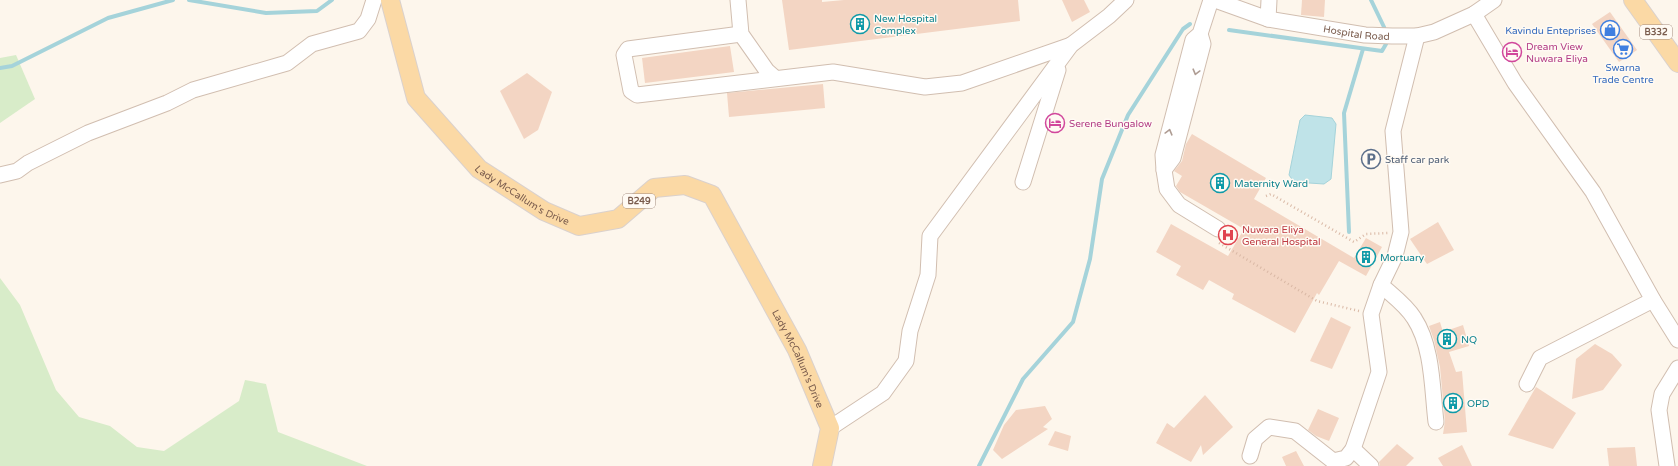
<svg xmlns="http://www.w3.org/2000/svg" width="1678" height="466" font-family="'Varela Round',sans-serif">
<style>
.green{fill:#d8ecc9}
.water{fill:#bfe3e8;stroke:#a5d3da}
.lines{fill:none;stroke-linecap:round;stroke-linejoin:round}
.stream{stroke:#a5d3da;stroke-width:4}
.building{fill:#f3d5c3}
.minor-casing{stroke:#d1beb0;stroke-width:17}
.major-casing{stroke:#dad1cd;stroke-width:20}
.path{stroke:#d9b8a5;stroke-width:2.5;stroke-dasharray:1 3;stroke-linecap:butt}
.minor{stroke:#fff;stroke-width:15}
.major{stroke:#fbd9a5;stroke-width:18}
.oneway{stroke:#af9d94}
.labels{text-anchor:middle;stroke-width:3;stroke-linejoin:round;paint-order:stroke}
.shield{fill:#fffaf3;stroke:#a28b7f;stroke-width:1}
.shield-label{font-size:9px;font-weight:bold;fill:#7a5c4d}
.culture-label{font-size:10px;fill:#0d838f;stroke:#fffaf3;text-anchor:start}
.shop-label{font-size:10px;fill:#366cbe;stroke:#fffaf3;text-anchor:end}
.street-label{font-size:10px;fill:#7a5c4d;stroke:#fffaf3}
.hotel-label{font-size:10px;fill:#b23c85;stroke:#fffaf3;text-anchor:start}
.service-label{font-size:10px;fill:#4e5e75;stroke:#fffaf3;text-anchor:start}
.health-label{font-size:10px;fill:#be3a42;stroke:#fffaf3;text-anchor:start}
</style>
<rect width="100%" height="100%" fill="#fdf6ec"/>
<g class="green">
<polygon points="16,55 35,99 0,123 0,58"/>
<polygon points="0,278 20,305 56,390 79,417 110,426 137,447 164,451 239,401 245,380 266,384 278,432 367,466 0,466"/>
</g>
<polygon class="water" points="1305,115 1332,118 1336,124 1331,179 1324,184 1294,182 1289,175 1300,120"/>
<g class="lines">
<g class="stream">
<polyline points="189,0 266,13 317,11 332,0"/>
<polyline points="1371,0 1384,27 1385,32"/>
<polyline points="1229,30 1382,51 1386,44 1385,39"/>
<polyline points="0,68 12,66 108,18 173,0"/>
<polyline points="1349,232 1344,113 1363,49"/>
<polyline points="979,466 1023,379 1073,322 1090,259 1102,179 1128,115 1183,29 1190,24"/>
</g>
</g>
<g class="building">
<polygon points="782,0 822,0 822,2 844,0 1018,0 1020,21 789,50"/>
<polygon points="1062,0 1084,0 1090,12 1072,22"/>
<polygon points="1302,0 1325,0 1324,17 1301,15"/>
<polygon points="1610,12 1637,50 1619,62 1592,24"/>
<polygon points="730,46 734,72 645,83 642,58"/>
<polygon points="527,73 552,92 538,130 524,139 500,91"/>
<polygon points="823,84 825,108 729,117 727,93"/>
<polygon points="1192,134 1266,178 1254,199 1354,258 1366,238 1382,247 1366,276 1339,261 1319,295 1317,293 1295,333 1232,299 1234,294 1209,280 1203,290 1176,275 1181,266 1156,252 1171,224 1228,256 1244,229 1180,192 1176,186 1182,176 1174,171 1182,161 1186,144"/>
<polygon points="1438,222 1454,250 1427,264 1410,239"/>
<polygon points="1331,317 1351,327 1332,369 1310,361"/>
<polygon points="1440,322 1443,332 1463,325 1469,346 1449,352 1456,372 1462,371 1467,432 1443,434 1445,421 1440,367 1434,340 1429,326"/>
<polygon points="1595,344 1612,354 1622,365 1603,390 1572,399 1576,359"/>
<polygon points="1536,387 1576,413 1553,449 1508,435"/>
<polygon points="1205,395 1233,427 1203,455 1201,445 1191,462 1156,443 1167,423 1174,428"/>
<polygon points="1045,406 1052,419 1043,427 1048,429 1002,459 993,450 1004,425 1016,410"/>
<polygon points="1318,409 1339,418 1329,441 1316,436 1308,430"/>
<polygon points="1055,431 1071,436 1068,451 1048,445"/>
<polygon points="1397,444 1414,458 1406,466 1380,466 1379,462"/>
<polygon points="1462,445 1472,466 1443,466 1438,458"/>
<polygon points="1635,447 1637,466 1609,466 1607,448"/>
<polygon points="1296,451 1304,466 1286,466 1282,457"/>
</g>
<g class="lines">
<g class="minor-casing">
<g id="minor">
<polyline points="738,0 741,34 767,71 775,78"/>
<polyline points="1211,0 1200,34 1193,40 1163,155 1164,170 1167,189 1179,205 1218,229"/>
<path id="s1" d="M1215 0 1268 19 1365 35 1392 36H1417L1434 32 1474 14 1494 0"/>
<polyline points="1474,14 1515,83 1593,192 1653,300 1678,340"/>
<polyline points="1268,19 1269,0"/>
<polyline points="741,34 628,49 624,55 631,91 637,95 833,72 925,87 962,83 1071,45"/>
<polyline points="1164,170 1173,158 1203,44 1200,34"/>
<polyline points="0,175 17,171 28,163 88,133 167,103 193,90 287,63 312,44 359,31 368,19 374,0"/>
<polyline points="1023,182 1058,70"/>
<path d="M1381 285C1392 295 1406 305 1414 318 1433 347 1432 389 1436 422"/>
<polyline points="1527,384 1540,358 1653,300"/>
<polyline points="830,428 883,393 906,361 910,331 928,275 930,236 1071,45 1109,16 1126,0"/>
<polyline points="1353,449 1371,466"/>
<polyline points="1250,456 1255,439 1269,427 1295,431 1333,461 1346,458 1353,449 1379,372 1371,314 1381,285 1395,256 1401,232 1393,131 1417,36"/>
<polyline points="1667,466 1659,410 1662,394 1678,368"/>
</g>
</g>
<g class="major-casing">
<g id="major">
<path id="s2" d="M390 0 416 98 479 169 544 211 579 226 618 219 654 188 685 185 712 195 797 350 830 428 822 466"/>
<polyline points="1633,0 1678,63"/>
</g>
</g>
<g class="path">
<polyline points="1266,196 1271,194 1354,242 1366,234 1388,233"/>
<polyline points="1219,243 1317,301 1359,311"/>
</g>
<use href="#minor" class="minor"/>
<use href="#major" class="major"/>
</g>
<defs><path id="oneway-chevron" d="M-2-3.5L2.5 0L-2 3.5" fill="none" stroke-width="1.6" stroke-linecap="round" stroke-linejoin="round"/></defs>
<g class="oneway">
<use href="#oneway-chevron" transform="translate(1196 72) rotate(105)"/>
<use href="#oneway-chevron" transform="translate(1169 132) rotate(-75)"/>
</g>
<defs>
<g id="building-ring" transform="scale(1)"><circle r="9.5" fill="#fffaf3" stroke="#0f9aa8" stroke-width="1.5"/><path d="M-4-6H4V6H1V3H-1V6H-4ZM-2.5-4.3h1.7v1.8h-1.7ZM.8-4.3h1.7v1.8H.8ZM-2.5-1h1.7V.8h-1.7ZM.8-1h1.7V.8H.8Z" fill="#0f9aa8"/></g>
<g id="shop-ring" transform="scale(1)"><circle r="9.5" fill="#fffaf3" stroke="#3f7fe0" stroke-width="1.5"/><path d="M-5-2.5h2.3a2.7 3.5 0 0 1 5.4 0H5L5.5 6h-11ZM-1.5-2.5h3a1.5 2.3 0 0 0-3 0Z" fill="#3f7fe0"/></g>
<g id="supermarket-ring" transform="scale(1)"><circle r="9.5" fill="#fffaf3" stroke="#3f7fe0" stroke-width="1.5"/><path d="M-6-5.5h2.5l.6 2H6L4.5 2H-2.5L-4.4-4H-6ZM-1.5 3.2a1.3 1.3 0 1 0 .1 0ZM3 3.2a1.3 1.3 0 1 0 .1 0Z" fill="#3f7fe0"/></g>
<g id="hotel-ring" transform="scale(1)"><circle r="9.5" fill="#fffaf3" stroke="#d1479c" stroke-width="1.5"/><path d="M-6-4.5h1.5V1H6V5H4.5V3h-9V5H-6ZM-4 0a1.8 1.8 0 1 1 3.6 0ZM.5 0V-2.5h3Q6-2.5 6 0Z" fill="#d1479c"/></g>
<g id="parking-ring" transform="scale(1)"><circle r="9.5" fill="#fffaf3" stroke="#5c6f8a" stroke-width="1.5"/><path d="M-3.5-5.5H1a3.5 3.5 0 0 1 0 7H-1V5.5H-3.5ZM-1-3.4V-.6H.8a1.4 1.4 0 0 0 0-2.8Z" fill="#5c6f8a"/></g>
<g id="hospital-ring" transform="scale(1)"><circle r="9.5" fill="#fffaf3" stroke="#e0444e" stroke-width="1.5"/><path d="M-5-5h3v3.5h4V-5h3V5h-3V1.5h-4V5h-3Z" fill="#e0444e"/></g>
</defs>
<g fill-rule="evenodd">
<use href="#building-ring" x="860" y="24"/>
<use href="#shop-ring" x="1610" y="30"/>
<use href="#supermarket-ring" x="1623" y="49"/>
<use href="#hotel-ring" x="1512" y="52"/>
<use href="#hotel-ring" x="1055" y="123"/>
<use href="#parking-ring" x="1371" y="159"/>
<use href="#building-ring" x="1220" y="183"/>
<use href="#hospital-ring" x="1228" y="235"/>
<use href="#building-ring" x="1366" y="257"/>
<use href="#building-ring" x="1447" y="339"/>
<use href="#building-ring" x="1453" y="403"/>
</g>
<g class="labels">
<g class="shield">
<rect x="1640" y="25" width="32" height="14" rx="3"/>
<rect x="623" y="194" width="32" height="14" rx="3"/>
</g>
<g class="shield-label">
<text x="1656" y="35">B332</text>
<text x="639" y="204">B249</text>
</g>
<g class="culture-label">
<text x="874" y="22">New Hospital<tspan x="874" dy="12">Complex</tspan></text>
<text x="1234" y="187">Maternity Ward</text>
<text x="1380" y="261">Mortuary</text>
<text x="1461" y="343">NQ</text>
<text x="1467" y="407">OPD</text>
</g>
<g class="shop-label">
<text x="1596" y="34">Kavindu Enteprises</text>
<text x="1623" y="71" text-anchor="middle">Swarna<tspan x="1623" dy="12">Trade Centre</tspan></text>
</g>
<g class="street-label">
<text dy="4" stroke="none"><textPath href="#s1" startOffset="146">Hospital Road</textPath></text>
<text dy="4" stroke="none"><textPath href="#s2" startOffset="247">Lady McCallum's Drive</textPath></text>
<text dy="4" stroke="none"><textPath href="#s2" startOffset="644">Lady McCallum's Drive</textPath></text>
</g>
<g class="hotel-label">
<text x="1526" y="50">Dream View<tspan x="1526" dy="12">Nuwara Eliya</tspan></text>
<text x="1069" y="127">Serene Bungalow</text>
</g>
<g class="service-label">
<text x="1385" y="163">Staff car park</text>
</g>
<g class="health-label">
<text x="1242" y="233">Nuwara Eliya<tspan x="1242" dy="12">General Hospital</tspan></text>
</g>
</g>
</svg>
